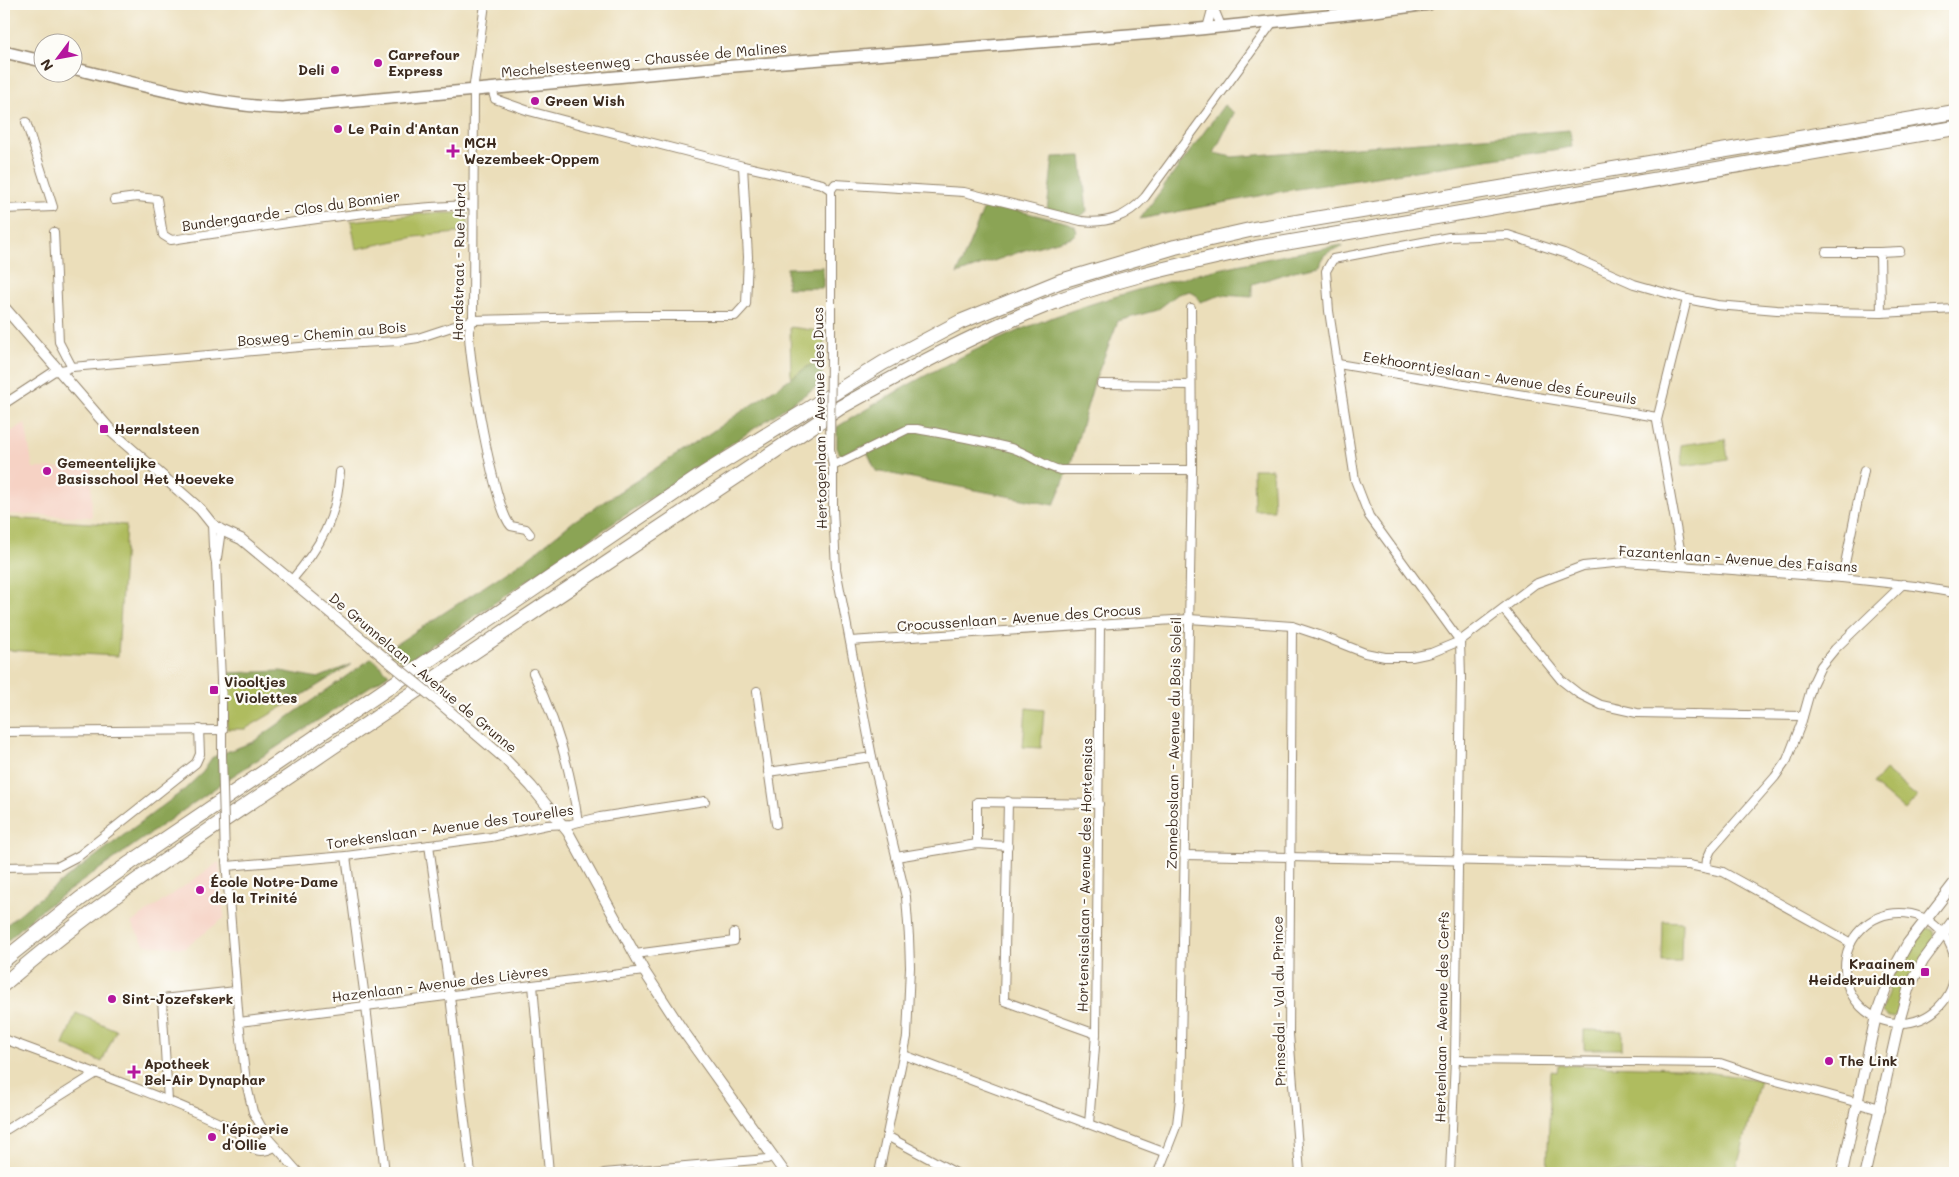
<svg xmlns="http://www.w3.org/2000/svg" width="1959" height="1177" font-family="Mali,sans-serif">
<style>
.built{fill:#f6d2c4}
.green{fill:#afbc5e;stroke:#75733e}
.forest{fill:#8ba455;stroke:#63673a}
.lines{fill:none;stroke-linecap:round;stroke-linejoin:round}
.minor-casing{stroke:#93846c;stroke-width:10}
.tertiary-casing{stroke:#93846c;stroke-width:12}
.secondary-casing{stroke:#93846c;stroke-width:14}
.motorway-casing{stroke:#93846c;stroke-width:16}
.minor{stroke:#fff;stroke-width:8}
.tertiary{stroke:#fff;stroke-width:10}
.secondary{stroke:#fff;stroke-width:11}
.motorway{stroke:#fff;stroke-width:14}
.minor-bridge-casing{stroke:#93846c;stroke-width:10;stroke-linecap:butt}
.tertiary-bridge-casing{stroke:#93846c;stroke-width:12;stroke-linecap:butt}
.minor-bridge{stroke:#fff;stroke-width:8}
.tertiary-bridge{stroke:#fff;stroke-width:10}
.poi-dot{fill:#b5179e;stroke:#fdfcf7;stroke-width:2}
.labels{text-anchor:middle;stroke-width:4.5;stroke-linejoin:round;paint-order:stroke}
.poi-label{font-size:14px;font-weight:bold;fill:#3b2a1e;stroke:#fdfcf7;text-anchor:start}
.street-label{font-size:14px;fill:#3b2a1e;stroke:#fdfcf7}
</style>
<rect width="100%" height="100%" fill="#fdfcf7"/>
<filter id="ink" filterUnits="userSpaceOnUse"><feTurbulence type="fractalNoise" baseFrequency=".02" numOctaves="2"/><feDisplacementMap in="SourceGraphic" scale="10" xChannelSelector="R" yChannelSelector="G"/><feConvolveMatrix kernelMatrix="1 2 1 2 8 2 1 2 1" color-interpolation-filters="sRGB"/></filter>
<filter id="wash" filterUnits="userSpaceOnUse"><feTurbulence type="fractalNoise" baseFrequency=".0096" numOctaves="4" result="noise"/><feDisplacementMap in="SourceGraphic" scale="20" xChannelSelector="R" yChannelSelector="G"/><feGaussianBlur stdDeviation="1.12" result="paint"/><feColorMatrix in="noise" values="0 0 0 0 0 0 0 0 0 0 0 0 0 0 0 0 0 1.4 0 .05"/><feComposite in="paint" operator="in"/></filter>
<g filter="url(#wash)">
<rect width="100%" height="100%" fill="#ebdeba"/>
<g class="built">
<polygon points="25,423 33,468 91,468 92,517 4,514 4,436"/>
<polygon points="219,862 224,918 185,948 145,945 131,923"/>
</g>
<g class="green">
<polygon points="429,213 468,213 468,232 415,237 356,249 351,221"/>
<polygon points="790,327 826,332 822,359 791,378"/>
<polygon points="1725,439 1728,459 1683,466 1680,445"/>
<polygon points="1253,469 1272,469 1274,510 1254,510"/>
<polygon points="4,518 126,525 118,656 4,650"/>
<polygon points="226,682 267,683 296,699 245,729 227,729"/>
<polygon points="1026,708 1044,710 1041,748 1023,747"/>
<polygon points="1885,770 1917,797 1905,811 1873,784"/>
<polygon points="1663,921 1682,922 1681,962 1662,962"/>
<polygon points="1924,927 1933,930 1934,938 1897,1014 1893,1017 1887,1017 1882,1012 1894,973"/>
<polygon points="76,1013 116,1030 102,1062 63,1045"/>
<polygon points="1584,1030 1622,1031 1622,1049 1584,1049"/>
<polygon points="1558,1065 1680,1068 1760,1080 1737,1167 1731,1173 1547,1173 1551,1071 1557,1072"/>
</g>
<g class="forest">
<polygon points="1224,105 1234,113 1214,153 1232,157 1570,130 1572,147 1284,191 1140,219"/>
<polygon points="1081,156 1087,211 1080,217 1047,210 1053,157"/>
<polygon points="986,203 1069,223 1075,226 1077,232 1072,237 1025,250 957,274"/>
<path d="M1342 245V247C1331 250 1322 253 1319 266L1294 271 1252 284V297L1222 295 1200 302 1197 296 1190 291 1178 294 1157 310 1118 321 1094 383 1071 463 1054 505 876 471 864 445 845 455 840 454 837 448V427C907 384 979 344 1056 316 1149 283 1245 261 1342 245Z"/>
<polygon points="823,267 823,288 787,288 787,268"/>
<polygon points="822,359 822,383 405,663 387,650 528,558 574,521 707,435 807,367"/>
<polygon points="372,658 389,674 228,779 37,913 4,944 4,927 29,906 184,790 203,772 213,757 253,742"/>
<polygon points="352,664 296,699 267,683 226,682 226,673 281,671 318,678"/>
</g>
</g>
<g filter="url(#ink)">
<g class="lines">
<g class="minor-casing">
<g id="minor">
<path d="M485 4 474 84 473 320C472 323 470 327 469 330 468 358 494 509 511 526L526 529 530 534"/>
<polyline points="1212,4 1221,26"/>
<polyline points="1207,28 1213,6"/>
<polyline points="492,89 495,99 529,111 563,120 743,166 822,184 831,190 831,353"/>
<path d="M831 190 835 184 964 192 1081 221C1108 224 1127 217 1145 197L1273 22"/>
<path d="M114 200 137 197 157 199 163 235 171 240C271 226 372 208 473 205"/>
<polyline points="4,209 53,207 26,122"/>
<polyline points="54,232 59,342 72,367"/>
<polyline points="1826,252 1880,252"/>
<polyline points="1881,313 1880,252 1900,251"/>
<polyline points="1338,364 1657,417"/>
<polyline points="1101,384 1191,385"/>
<path d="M4 404 53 372C59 369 64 371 72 367L323 345 398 341 418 338 473 320 635 316H735L746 304 748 257 743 166"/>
<polyline points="830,449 833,466 833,509 836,569 872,757 906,897 909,937 910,967 907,1037 879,1173"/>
<path d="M833 466 908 429H917C948 435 981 440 1011 448 1029 453 1042 466 1060 470H1192"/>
<polyline points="212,524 213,547 216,563 222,704 222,755"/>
<polyline points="217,558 221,530"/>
<polyline points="1683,566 1657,420 1687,299"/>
<polyline points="1842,578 1864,471"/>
<path d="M291 581C320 547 337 518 340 472"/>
<polyline points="1503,609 1561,680 1579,694 1601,705 1637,713 1803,716"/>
<polyline points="1292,626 1289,1034 1300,1173"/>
<polyline points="850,641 1189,619 1292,626 1319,635 1365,653 1385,657 1412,657 1431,653 1460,641 1535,584 1583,566 1625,562 1842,578 1915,586 1955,593"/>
<polyline points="1460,641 1369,516 1355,480 1329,311 1326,271 1333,259 1449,237 1508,235 1564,253 1634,284 1687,299 1717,305 1777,310 1827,312 1881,313 1955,309"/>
<path d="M533 673C556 719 571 772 578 822"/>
<polyline points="757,691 776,824"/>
<polyline points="4,732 223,730"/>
<polyline points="768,772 872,757"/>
<polyline points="1008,801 1004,1001 1096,1034"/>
<polyline points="977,844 977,802 1099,804"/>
<polyline points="429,845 450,996 471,1173"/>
<polyline points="1184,855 1689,865 1723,872 1851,943"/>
<polyline points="346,856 366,1006 385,1173"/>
<polyline points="896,857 977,844 1008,846"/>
<polyline points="226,861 239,1022 246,1082 253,1112 267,1137 299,1173"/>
<polyline points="227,866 346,856 491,837 547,825 571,824 600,817 705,801"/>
<polyline points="4,867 59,866 80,855 196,763 200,754 199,729"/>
<polyline points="1706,868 1707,859 1711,850 1775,777 1787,760 1801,724 1812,685 1821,666 1835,649 1903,584"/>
<circle cx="1900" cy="968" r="55"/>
<polyline points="635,954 734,941 734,933"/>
<polyline points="533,985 549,1173"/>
<polyline points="239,1022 644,971"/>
<path d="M4 1039C75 1066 148 1090 217 1122 224 1125 232 1128 238 1133 252 1145 253 1158 275 1147"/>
<polyline points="904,1055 1166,1153"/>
<polyline points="1455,1060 1720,1063 1765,1078 1859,1103"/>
<polyline points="168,1101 162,999 236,991"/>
<polyline points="1089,1124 1096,1034 1100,626"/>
<polyline points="4,1131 95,1074"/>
<polyline points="887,1136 956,1173"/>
<polyline points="254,1149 267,1137"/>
<polyline points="604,1173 767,1159 773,1156"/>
<polyline points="1158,1173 1177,1124 1180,1099 1192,470 1191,308"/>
<polyline points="1450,1173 1455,1060 1461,678 1460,641"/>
</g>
</g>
<g class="tertiary-casing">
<g id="tertiary">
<polyline points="4,307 113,433 200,509 212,524 221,530 241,539 386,659"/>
<polyline points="434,698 504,758 531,786 568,832 644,971 681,1028 785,1173"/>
<polyline points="1859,1103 1880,1109"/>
<polyline points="1842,1173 1876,1016 1891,974 1908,943 1955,882"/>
<polyline points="1865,1173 1899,1022 1908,990 1923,961 1955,918"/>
</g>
</g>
<g class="secondary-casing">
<g id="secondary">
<polyline points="4,52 42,61"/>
<path d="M72 68C142 85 210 105 282 108L734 66 1180 31 1367 12 1429 4"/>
</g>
</g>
<g class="motorway-casing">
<g id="motorway">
<polyline points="4,960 80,899 130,863 703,474 883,363 960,322 1061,281 1175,247 1254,229 1955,112"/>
<path d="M4 984C105 896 220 824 331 748 501 634 670 520 841 407 907 370 974 334 1044 306 1112 279 1185 264 1256 248L1955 128"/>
</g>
</g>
<use href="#minor" class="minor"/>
<use href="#tertiary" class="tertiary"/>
<use href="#secondary" class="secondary"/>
<use href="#motorway" class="motorway"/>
<g class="minor-bridge-casing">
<g id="minor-bridge">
<polyline points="830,449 831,353"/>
<polyline points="222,755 225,857"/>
</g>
</g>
<g class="tertiary-bridge-casing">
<polyline id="tertiary-bridge" points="386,659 434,698"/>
</g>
<use href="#minor-bridge" class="minor-bridge"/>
<use href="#tertiary-bridge" class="tertiary-bridge"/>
</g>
</g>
<g class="poi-dot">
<circle cx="378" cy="63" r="5"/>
<circle cx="335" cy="70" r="5"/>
<circle cx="535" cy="101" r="5"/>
<circle cx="338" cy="129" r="5"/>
<path d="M450.5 143.5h5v5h5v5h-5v5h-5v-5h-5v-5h5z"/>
<rect x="99" y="424" width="10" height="10" rx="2.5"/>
<circle cx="47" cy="471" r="5"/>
<rect x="209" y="685" width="10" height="10" rx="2.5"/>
<circle cx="200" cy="890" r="5"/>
<rect x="1920" y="967" width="10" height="10" rx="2.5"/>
<circle cx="112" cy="999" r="5"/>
<circle cx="1829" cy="1061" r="5"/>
<path d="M131.5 1064.5h5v5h5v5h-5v5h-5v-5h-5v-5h5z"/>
<circle cx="212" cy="1137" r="5"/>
</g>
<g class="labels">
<g class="poi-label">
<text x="388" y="60">Carrefour<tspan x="388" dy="16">Express</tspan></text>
<text x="325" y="75" text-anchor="end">Deli</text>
<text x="545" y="106">Green Wish</text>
<text x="348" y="134">Le Pain d'Antan</text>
<text x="464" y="148">MCH<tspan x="464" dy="16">Wezembeek-Oppem</tspan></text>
<text x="114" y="434">Hernalsteen</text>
<text x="57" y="468">Gemeentelijke<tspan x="57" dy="16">Basisschool Het Hoeveke</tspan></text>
<text x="224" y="687">Viooltjes<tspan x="224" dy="16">- Violettes</tspan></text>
<text x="210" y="887">École Notre-Dame<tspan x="210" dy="16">de la Trinité</tspan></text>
<text x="1915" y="969" text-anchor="end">Kraainem<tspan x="1915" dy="16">Heidekruidlaan</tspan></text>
<text x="122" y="1004">Sint-Jozefskerk</text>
<text x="1839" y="1066">The Link</text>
<text x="144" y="1069">Apotheek<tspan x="144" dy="16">Bel-Air Dynaphar</tspan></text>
<text x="222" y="1134">l'épicerie<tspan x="222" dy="16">d'Ollie</tspan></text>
</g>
<g class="street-label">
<text transform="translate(644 60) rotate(-5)" y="5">Mechelsesteenweg - Chaussée de Malines</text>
<text transform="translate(291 211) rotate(-8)" y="5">Bundergaarde - Clos du Bonnier</text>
<text transform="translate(459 262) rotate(-89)" y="5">Hardstraat - Rue Hard</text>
<text transform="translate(322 334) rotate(-5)" y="5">Bosweg - Chemin au Bois</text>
<text transform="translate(1500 378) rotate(9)" y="5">Eekhoorntjeslaan - Avenue des Écureuils</text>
<text transform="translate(820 418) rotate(-91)" y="5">Hertogenlaan - Avenue des Ducs</text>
<text transform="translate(1738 559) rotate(4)" y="5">Fazantenlaan - Avenue des Faisans</text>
<text transform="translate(1019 618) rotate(-4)" y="5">Crocussenlaan - Avenue des Crocus</text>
<text transform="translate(423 673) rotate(40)" y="5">De Grunnelaan - Avenue de Grunne</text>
<text transform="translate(1174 743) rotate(-89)" y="5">Zonneboslaan - Avenue du Bois Soleil</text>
<text transform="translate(450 827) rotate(-8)" y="5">Torekenslaan - Avenue des Tourelles</text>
<text transform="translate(1085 875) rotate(-89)" y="5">Hortensiaslaan - Avenue des Hortensias</text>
<text transform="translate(440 984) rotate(-7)" y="5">Hazenlaan - Avenue des Lièvres</text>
<text transform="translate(1279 1001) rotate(-91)" y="5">Prinsedal - Val du Prince</text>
<text transform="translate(1442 1017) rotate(-89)" y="5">Hertenlaan - Avenue des Cerfs</text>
</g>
</g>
<rect width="1959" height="1177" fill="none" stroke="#fdfcf7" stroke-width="20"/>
<g transform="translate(58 58) rotate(238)"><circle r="24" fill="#fdfcf7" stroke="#afa8a0"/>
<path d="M0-4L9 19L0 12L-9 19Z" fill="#b5179e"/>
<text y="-8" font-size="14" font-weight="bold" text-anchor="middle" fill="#3b2a1e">N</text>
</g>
</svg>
